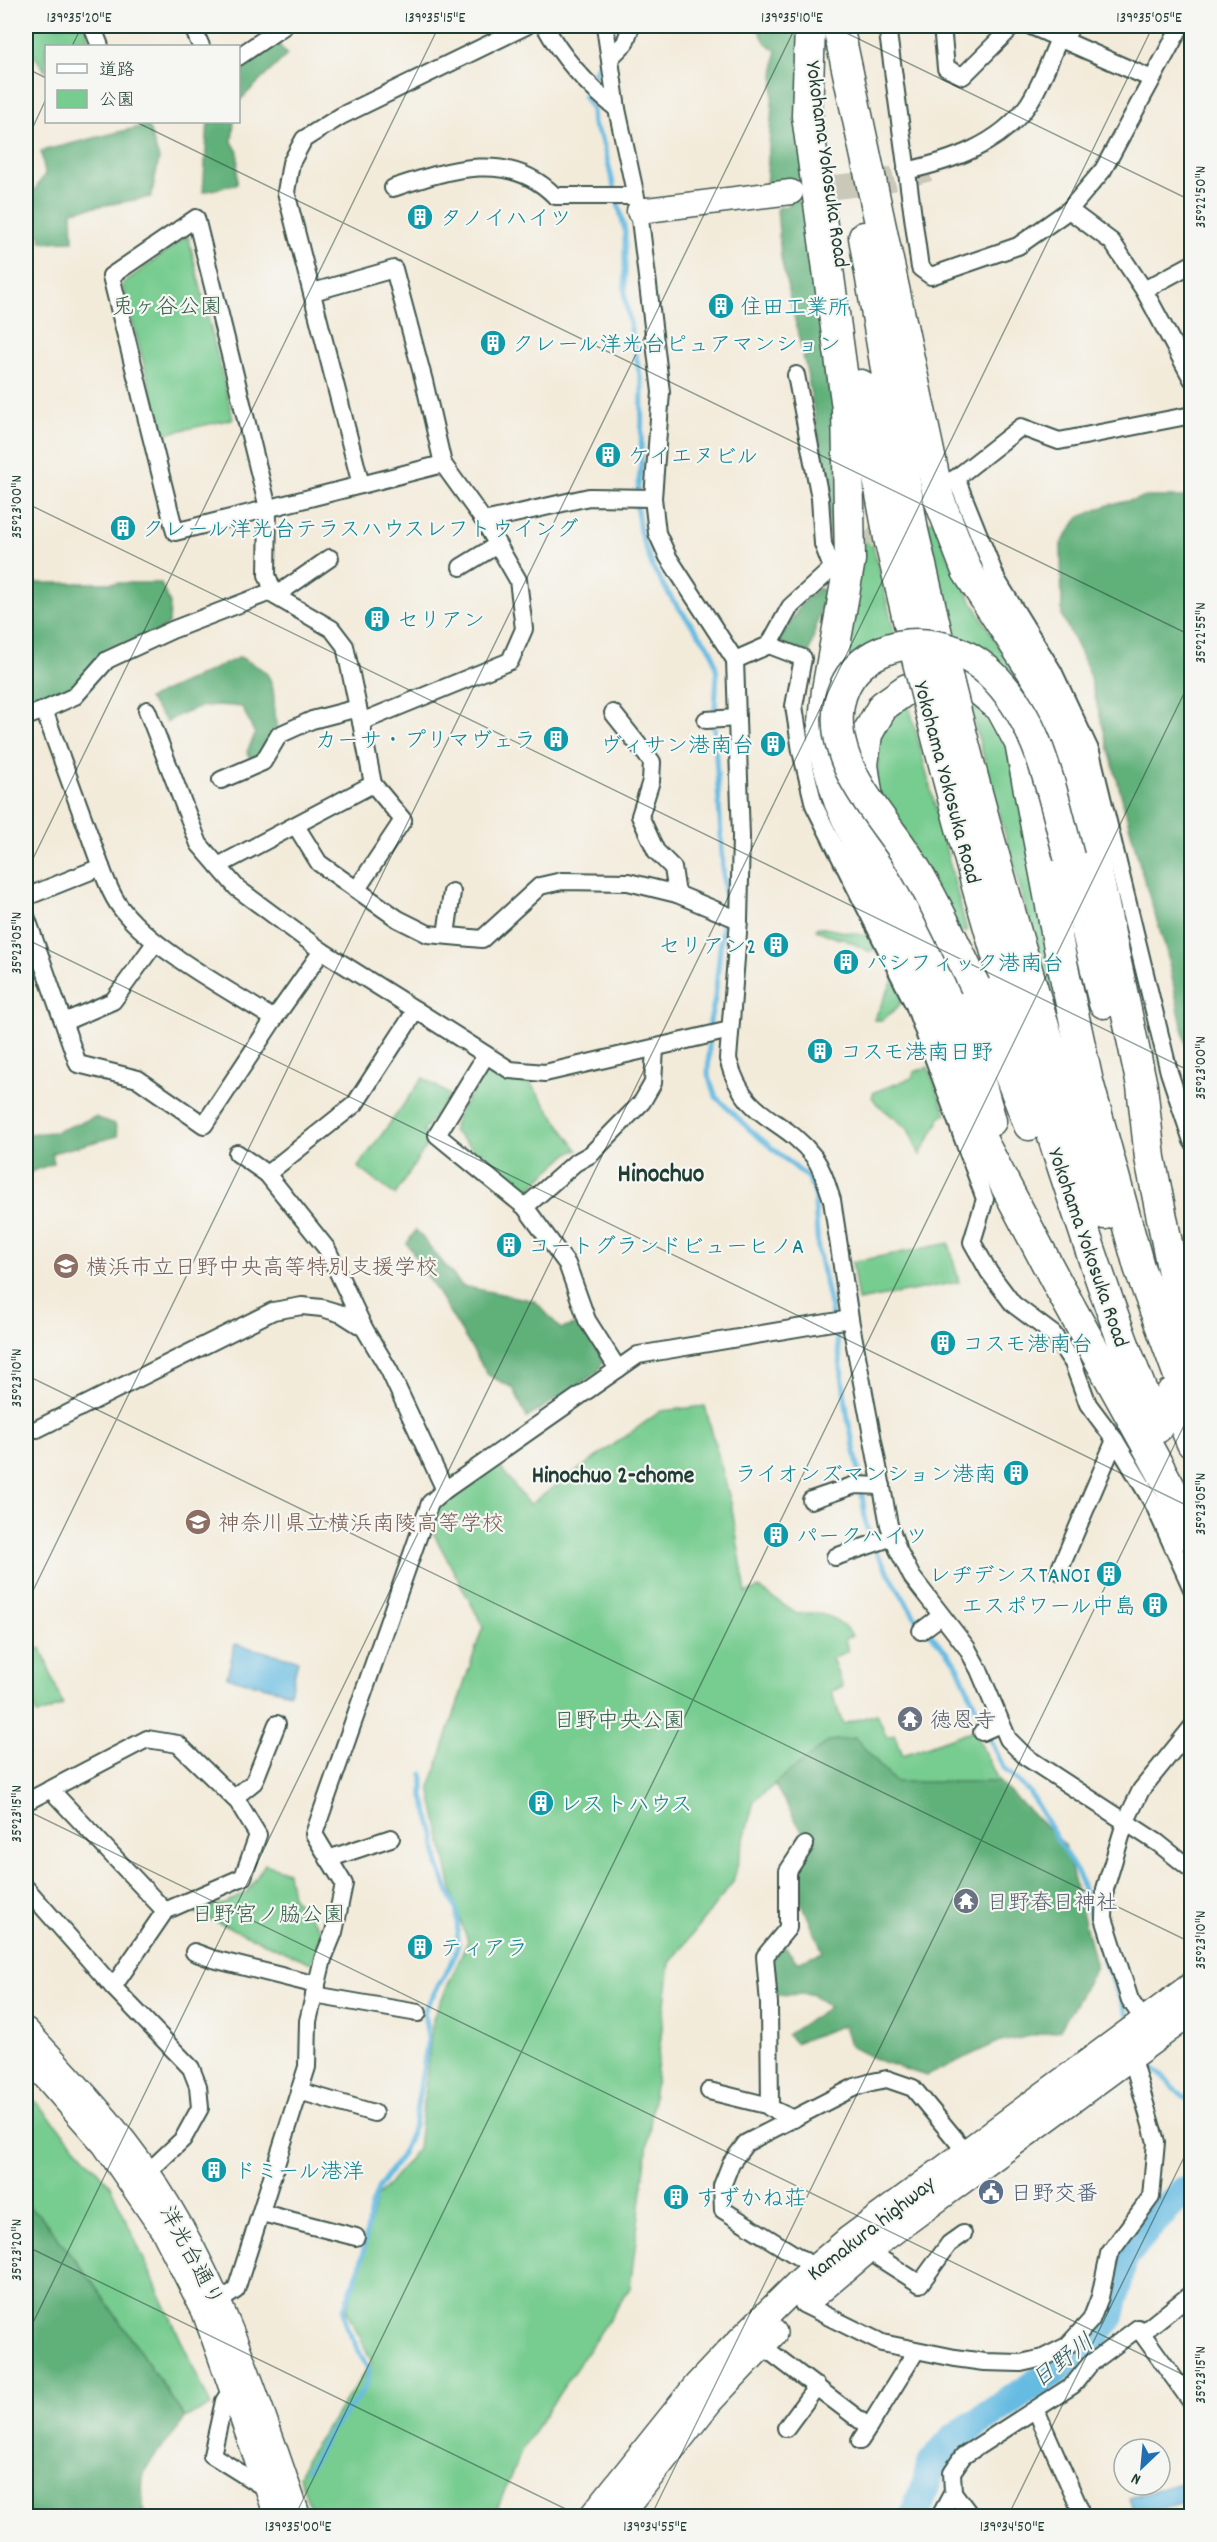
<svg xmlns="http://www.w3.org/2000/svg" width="1217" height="2542" font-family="Dekko,'Klee One',sans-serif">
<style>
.green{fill:#77cc90;stroke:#4b8462;stroke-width:1.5}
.forest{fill:#61b07a;stroke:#407657;stroke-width:1.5}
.water{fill:#66bbe2;stroke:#427c8b;stroke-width:1.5}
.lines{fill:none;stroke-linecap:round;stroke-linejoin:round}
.stream{stroke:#66bbe2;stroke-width:5}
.river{stroke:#66bbe2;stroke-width:30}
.street-tunnel{stroke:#c9c8b9;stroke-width:16;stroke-dasharray:16 8;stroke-linecap:butt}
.secondary-tunnel{stroke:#c9c8b9;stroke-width:24;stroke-dasharray:24 12;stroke-linecap:butt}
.street-casing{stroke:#3f574d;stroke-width:20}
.secondary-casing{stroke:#3f574d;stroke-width:27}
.primary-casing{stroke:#3f574d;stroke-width:30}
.highway-casing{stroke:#3f574d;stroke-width:33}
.street{stroke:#fff;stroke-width:16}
.secondary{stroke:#fff;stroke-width:24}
.primary{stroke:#fff;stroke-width:27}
.highway{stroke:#fff;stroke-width:30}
.highway-bridge-casing{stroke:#3f574d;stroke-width:33;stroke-linecap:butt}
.highway-bridge{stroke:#fff;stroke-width:30}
.ticks{fill:none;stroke:#1f3d34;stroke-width:1.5;stroke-opacity:0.45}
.labels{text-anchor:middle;stroke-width:4.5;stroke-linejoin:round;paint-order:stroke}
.street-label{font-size:22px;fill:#1f3d34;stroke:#f6f6f2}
.culture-label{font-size:22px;fill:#0d838f;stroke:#f6f6f2;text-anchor:start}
.park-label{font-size:22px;fill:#35614b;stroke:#f6f6f2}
.education-label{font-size:22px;fill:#785e54;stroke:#f6f6f2;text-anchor:start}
.worship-label{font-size:22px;fill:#5b616d;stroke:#f6f6f2;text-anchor:start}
.service-label{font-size:22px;fill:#4e5e75;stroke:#f6f6f2;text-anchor:start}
.neighbourhood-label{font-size:24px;font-weight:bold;fill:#1f3d34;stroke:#f6f6f2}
.water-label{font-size:24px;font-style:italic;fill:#315c60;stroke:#f6f6f2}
.quarter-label{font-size:26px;font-weight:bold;fill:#1f3d34;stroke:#f6f6f2}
.neatline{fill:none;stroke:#1f3d34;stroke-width:2}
.ticks-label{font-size:15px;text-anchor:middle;fill:#1f3d34}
</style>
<rect width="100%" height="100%" fill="#f6f6f2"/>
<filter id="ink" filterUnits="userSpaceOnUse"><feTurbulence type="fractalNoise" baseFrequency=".0167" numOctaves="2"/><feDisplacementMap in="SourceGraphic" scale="12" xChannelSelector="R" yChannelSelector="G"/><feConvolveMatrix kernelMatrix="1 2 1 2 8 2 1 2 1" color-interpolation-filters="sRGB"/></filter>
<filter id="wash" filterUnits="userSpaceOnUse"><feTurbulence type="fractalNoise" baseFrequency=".008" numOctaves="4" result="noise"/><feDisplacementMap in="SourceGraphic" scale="24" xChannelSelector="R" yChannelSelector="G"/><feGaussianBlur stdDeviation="1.35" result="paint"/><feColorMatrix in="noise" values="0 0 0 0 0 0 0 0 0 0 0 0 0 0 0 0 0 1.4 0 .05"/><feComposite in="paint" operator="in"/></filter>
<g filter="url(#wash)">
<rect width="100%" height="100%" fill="#f3ebda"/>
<g class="green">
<polygon points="26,26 84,26 92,46 46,46 46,72 26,44"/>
<polygon points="188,236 233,419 163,434 122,284"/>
<polygon points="934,521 954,571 1017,677 1048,738 949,635 927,522"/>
<polygon points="868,525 895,635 834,688"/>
<polygon points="967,697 980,702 1009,746 1058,1003 1052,1003"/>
<polygon points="908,701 967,931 939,936 876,787 880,729"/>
<polygon points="818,927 874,937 873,942 877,952 871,949 870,952 840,937 839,939 816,930"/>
<path d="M895 976C906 1003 905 1002 882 1020H874Z"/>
<polygon points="928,1067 946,1114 941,1117 920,1155 908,1129 877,1104 872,1097 874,1092 912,1078 914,1072"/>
<polygon points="488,1068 530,1083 578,1150 569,1153 524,1193 453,1131 457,1115"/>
<polygon points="423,1078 450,1095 423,1131 432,1137 395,1195 358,1167"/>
<polygon points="949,1243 959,1282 858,1301 852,1262"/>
<path d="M705 1406 731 1503 746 1593 759 1588 797 1614C819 1610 840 1617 852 1636L845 1639 848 1651 832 1658 843 1687 831 1691 843 1724 877 1714 887 1737 894 1734 903 1755 974 1730 999 1782H895L855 1738 829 1741 754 1801 733 1882 670 1963 630 2288 522 2449 494 2516H313L299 2476 306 2458 372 2362 347 2311 376 2199 418 2148 433 2018 468 1941 457 1912 430 1788 483 1626 429 1525 435 1508 497 1463 529 1505 661 1411Z"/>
<polygon points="41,1648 63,1705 37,1715 26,1685 26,1654"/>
<polygon points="265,1864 288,1872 292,1896 323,1932 311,1963 191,1911 224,1904 247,1892"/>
<polygon points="26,2091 109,2183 211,2406 185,2418 96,2287 39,2214 26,2205"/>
</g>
<g class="forest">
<polygon points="756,26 810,26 839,401 836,540 832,538 829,532 828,492 807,373 781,258 777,208 790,205 783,186 766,187 776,51 766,43"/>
<polygon points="274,38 287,55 239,101 239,62"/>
<polygon points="208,122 234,122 232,142 238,152 237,184 203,192"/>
<polygon points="148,125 159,159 151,197 72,211 73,241 41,242 40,234 26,236 26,198 34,191 45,174 41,151"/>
<polygon points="1147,497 1191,497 1191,1070 1167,953 1142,873 1087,667 1062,616 1061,544 1078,518 1108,505"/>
<polygon points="26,583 161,583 170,604 169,624 73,690 26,710"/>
<polygon points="819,588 825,591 809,654 778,642 802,603"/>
<path d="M240 657C248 662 259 666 265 672 279 687 271 714 278 731L254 762 247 752 255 734 242 707C211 703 194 705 167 722L148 699Z"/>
<polygon points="95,1117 115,1124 118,1136 52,1153 54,1163 26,1174 26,1134 55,1132"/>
<polygon points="416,1230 462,1286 535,1301 561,1329 584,1322 603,1361 598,1372 527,1418 513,1388 488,1375 407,1243"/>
<polygon points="855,1738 895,1782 999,1782 1065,1845 1096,1967 1060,2030 996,2043 926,2076 877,2060 850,2046 844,2025 795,2043 787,2035 829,2007 813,1994 772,1995 769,1958 781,1942 797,1962 823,1952 788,1871 802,1831 774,1784 829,1741"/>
<path d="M26 2205 39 2214 96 2287 185 2418C174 2440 151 2454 144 2474 140 2486 144 2504 144 2516H26Z"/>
</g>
<g class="water">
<polygon points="235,1644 298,1660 290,1693 227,1677"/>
<polygon points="1191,2480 1191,2500 1135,2516 1129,2498"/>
</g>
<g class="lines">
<g class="stream">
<polyline points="604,51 584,97 592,110 593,125 602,139 625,231 625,298 642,386 641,466 636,502 640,532 653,568 672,599 712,651 717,673 714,725 725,899 715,998 710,1021 708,1075 716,1097 749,1129 807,1177 814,1190 818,1249 837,1338 848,1419 859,1471 866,1526 879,1557 915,1617 955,1661 1003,1767 1029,1792 1079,1876 1104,1961 1130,2021"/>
<polyline points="1145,2054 1151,2066 1192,2104"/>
<path d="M308 2469C316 2455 324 2440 333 2428 346 2410 368 2394 369 2371L346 2326 344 2309 361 2264 371 2208 379 2187 402 2154 414 2125 428 2039 424 2011 453 1960 458 1945 457 1912 438 1865 435 1837 423 1797V1774"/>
</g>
<polyline class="river" points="915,2516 933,2462 953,2439 1062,2366 1089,2344 1110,2316 1123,2258 1149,2226 1183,2192 1192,2188"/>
</g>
</g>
<g filter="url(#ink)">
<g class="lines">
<polyline class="street-tunnel" points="847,556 892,523"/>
<polyline class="secondary-tunnel" points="799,191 880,182 930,169"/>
<g class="street-casing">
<g id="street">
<polyline points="92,26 100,46"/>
<polyline points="192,26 201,46"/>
<path d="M545 26C562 58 588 86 617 109"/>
<path d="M605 26 617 109 639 211 661 392 653 498 657 533 668 557 735 660 741 837 739 920 728 1059C745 1122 782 1115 814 1157 823 1170 827 1185 832 1200L850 1319 889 1525 898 1550 912 1577 967 1648 979 1670 1008 1739 1026 1757 1158 1843 1192 1870"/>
<polyline points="887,26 920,268 931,276 1018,246 1069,210"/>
<polyline points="942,26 946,68 963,76 1013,26"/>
<polyline points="1031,26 1152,79"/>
<polyline points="1181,26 1103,170 1069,210 1112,242 1144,290 1192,264"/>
<polyline points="238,57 284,26"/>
<polyline points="610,58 625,43 631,26"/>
<path d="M906 171C951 161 999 145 1027 106 1041 86 1049 61 1059 39"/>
<path d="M393 188C448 170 509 149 555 196H634"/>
<polyline points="1144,290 1192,379"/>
<polyline points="313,292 394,269 424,381 443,464 361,485 286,192 291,163 304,139 341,116 526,26"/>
<polyline points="796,375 820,498 823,544 832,568"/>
<polyline points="956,478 1021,427 1059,441 1192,415"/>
<polyline points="948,482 956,478 997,580 1053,671 1091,752 1169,1072 1192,1141"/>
<polyline points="361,485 175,532 111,276 196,218 268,508 267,575 275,596 332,629 345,646 361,722 510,661 524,629 518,580 484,521 443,464"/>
<polyline points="484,521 589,497 653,498"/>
<polyline points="461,567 497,545"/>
<polyline points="275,596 330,558"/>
<polyline points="769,645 803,658 794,706 801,751 814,805 914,1005 985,1199 972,1242 989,1272 1013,1304 1053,1334 1073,1363 1088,1404 1115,1440 1154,1505 1192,1589"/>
<polyline points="735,660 769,645 790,607 838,563"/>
<polyline points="44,710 75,696 107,660 172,630 273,591"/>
<polyline points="613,713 652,762 651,781 640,816 656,851 673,868 677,894"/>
<polyline points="26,717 44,710 101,867"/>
<polyline points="706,720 737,718"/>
<polyline points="221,780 263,762 279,735 312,720 358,708"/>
<polyline points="296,826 319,863 398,919 428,934 482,939 540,886 562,881 628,882 677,894 739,920"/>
<polyline points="218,866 373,784 361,722"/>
<polyline points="357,889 403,820 373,784"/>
<path d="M26 897 101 867C107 883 113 899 124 912 158 953 228 989 274 1019L322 951 237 888 199 844 147 710"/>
<polyline points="26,916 78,1064 138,1079 204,1125 274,1019"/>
<polyline points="446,935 452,892"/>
<polyline points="322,951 416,1010"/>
<polyline points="64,1022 113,1001 155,943"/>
<polyline points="486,1055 437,1135 525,1207 567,1264 587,1320 618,1369"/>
<polyline points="237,1153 267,1174"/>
<polyline points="525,1207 575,1163 591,1154 642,1102 653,1083 655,1048"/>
<polyline points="364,1328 327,1249 267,1174 355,1104 416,1010 510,1070 545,1073 730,1030"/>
<polyline points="37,1429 273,1311 302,1306 322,1308 342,1314 364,1328 389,1370 445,1490"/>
<polyline points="811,1500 855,1485 882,1486"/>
<polyline points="835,1557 893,1537"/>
<polyline points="1059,1571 1115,1440"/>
<polyline points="921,1631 941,1616"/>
<polyline points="982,1732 1000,1724"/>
<polyline points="50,1789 165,1911"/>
<polyline points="234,1798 254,1782 277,1724"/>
<polyline points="26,1802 147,1739 178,1744 238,1802 258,1835 243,1877 165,1911 113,1987"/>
<polyline points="328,1859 391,1838"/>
<polyline points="26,1888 113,1987 191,2068 198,2086 200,2108 183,2139 146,2174"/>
<polyline points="194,1952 213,1959 317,1985"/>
<polyline points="314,1995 418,2013"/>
<polyline points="1149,2028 1130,2000 1104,1918 1105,1889 1125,1823 1141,1790 1192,1727"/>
<polyline points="299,2091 374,2113"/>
<polyline points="709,2091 770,2106"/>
<polyline points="794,2119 770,2108 769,2004 765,1956 788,1928 788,1871 805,1845"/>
<polyline points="262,2213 356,2237"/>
<polyline points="867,2250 920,2284 949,2244 963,2234"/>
<polyline points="816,2268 723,2210 722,2186 731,2163 746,2143 855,2087 872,2082 887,2079 913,2088 966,2152"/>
<polyline points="803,2304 882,2343 955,2358 984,2362 1021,2363 1043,2358 1067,2346 1091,2320 1100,2297 1109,2254 1151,2197 1156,2142 1131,2055"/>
<polyline points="210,2308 236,2290 307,2067 308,2021 323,1959 334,1932 344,1884 314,1834 430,1503 445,1490 638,1355 850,1319"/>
<polyline points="1142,2333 1192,2293"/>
<polyline points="761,2345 869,2427 916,2351"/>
<polyline points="231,2390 224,2401 212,2455 268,2490"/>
<polyline points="1036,2410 1079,2507"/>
<polyline points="786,2428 817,2386"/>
<polyline points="860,2441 869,2427"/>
<polyline points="953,2492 971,2516"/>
<polyline points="940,2516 953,2492 952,2472 963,2456 1073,2385 1090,2364 1138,2328 1192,2403"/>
</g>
</g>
<g class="secondary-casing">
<g id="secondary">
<polyline points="1065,30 1067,26"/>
<polyline points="639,211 791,192"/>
<path d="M26 2030C77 2085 130 2140 169 2206 227 2302 262 2411 298 2516"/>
<polyline points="26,2055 104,2144 164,2232 204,2311 277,2516"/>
</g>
</g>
<g class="primary-casing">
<g id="primary">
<polyline points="809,2299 867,2250 1192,2011"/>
<polyline points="593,2516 697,2386 729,2352 801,2281 850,2239 1192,1986"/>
<polyline points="618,2516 709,2401 773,2333"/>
</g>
</g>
<g class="highway-casing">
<g id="highway">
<polyline points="810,26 807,116 847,408 850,560 827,690 822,744 839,801 934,1011 969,1116 1057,1283 1170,1487 1192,1537"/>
<polyline points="838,26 939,499 967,571 1040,683 1071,749 1142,1086 1150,1158 1192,1368"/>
<polyline points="864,237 913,531 943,660"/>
<polyline points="861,385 889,538 917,658"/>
<path d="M955 708C998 879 1048 1047 1105 1214"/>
<path d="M930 710C969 864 1013 1016 1063 1168 1092 1255 1121 1343 1157 1428"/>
<polyline points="1069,857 1104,1003"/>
<polyline points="975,986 1029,1125"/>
<polyline points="991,1121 955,992 868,799 863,765 867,734 883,706 907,689 943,684 978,689 1001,708 1020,743 1061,958 1088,1082 1139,1267 1192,1411"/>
<polyline points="1171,1394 1192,1443"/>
</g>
</g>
<use href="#street" class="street"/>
<use href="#secondary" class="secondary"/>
<use href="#primary" class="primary"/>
<use href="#highway" class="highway"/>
<g class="highway-bridge-casing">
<g id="highway-bridge">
<polyline points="917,658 930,710"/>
<polyline points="943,660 955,708"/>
<path d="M975 986C954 943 935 900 910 860 888 825 853 789 842 748 815 652 923 613 989 672 1040 719 1052 793 1069 857"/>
</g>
</g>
<use href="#highway-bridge" class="highway-bridge"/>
</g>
</g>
<path class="ticks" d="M832 26 1192 201M72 46 82 26M26 68 46 78M136 122 1192 636M26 142 46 99M26 503 1192 1072M26 873 439 26M26 939 1192 1508M26 1375 1192 1943M26 1605 796 26M26 1810 1192 2379M26 2246 580 2516M26 2337 1153 26M295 2516 1192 677M651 2516 1192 1409M1008 2516 1192 2141"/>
<defs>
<g id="building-disc" transform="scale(1.35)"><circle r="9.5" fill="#0f9aa8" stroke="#f6f6f2"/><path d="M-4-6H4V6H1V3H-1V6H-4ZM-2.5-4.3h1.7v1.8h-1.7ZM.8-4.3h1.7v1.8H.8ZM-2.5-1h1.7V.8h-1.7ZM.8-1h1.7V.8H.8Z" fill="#fff"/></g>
<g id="school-disc" transform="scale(1.35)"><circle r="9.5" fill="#8d6e63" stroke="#f6f6f2"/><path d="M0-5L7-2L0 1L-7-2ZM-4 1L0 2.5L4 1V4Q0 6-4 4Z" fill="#fff"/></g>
<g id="temple-disc" transform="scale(1.35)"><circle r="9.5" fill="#6b7280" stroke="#f6f6f2"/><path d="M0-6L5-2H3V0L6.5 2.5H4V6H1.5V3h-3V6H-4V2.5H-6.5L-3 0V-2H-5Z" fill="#fff"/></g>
<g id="civic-disc" transform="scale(1.35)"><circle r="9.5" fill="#5c6f8a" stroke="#f6f6f2"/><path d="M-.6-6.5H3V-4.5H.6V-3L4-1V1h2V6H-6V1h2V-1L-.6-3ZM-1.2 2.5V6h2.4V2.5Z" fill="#fff"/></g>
</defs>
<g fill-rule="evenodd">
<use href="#building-disc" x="420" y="217"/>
<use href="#building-disc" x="721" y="306"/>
<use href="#building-disc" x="493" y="343"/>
<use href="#building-disc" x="608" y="455"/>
<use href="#building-disc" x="123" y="528"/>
<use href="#building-disc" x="377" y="619"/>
<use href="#building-disc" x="556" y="739"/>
<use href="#building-disc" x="773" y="744"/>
<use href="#building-disc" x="776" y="945"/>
<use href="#building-disc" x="846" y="962"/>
<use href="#building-disc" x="820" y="1051"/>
<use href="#building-disc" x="509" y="1245"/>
<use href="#school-disc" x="66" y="1266"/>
<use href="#building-disc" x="943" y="1343"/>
<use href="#building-disc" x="1016" y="1473"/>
<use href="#school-disc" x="198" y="1522"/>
<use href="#building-disc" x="776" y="1535"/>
<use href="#building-disc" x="1109" y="1574"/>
<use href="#building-disc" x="1155" y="1605"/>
<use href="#temple-disc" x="910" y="1719"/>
<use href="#building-disc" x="541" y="1803"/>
<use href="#temple-disc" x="966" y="1901"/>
<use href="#building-disc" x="420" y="1947"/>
<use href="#building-disc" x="214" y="2170"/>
<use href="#civic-disc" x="991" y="2192"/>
<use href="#building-disc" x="676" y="2197"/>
</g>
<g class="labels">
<g class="street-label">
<text transform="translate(829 164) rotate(82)" y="8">Yokohama Yokosuka Road</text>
<text transform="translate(949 782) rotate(75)" y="8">Yokohama Yokosuka Road</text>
<text transform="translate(1090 1247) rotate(71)" y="8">Yokohama Yokosuka Road</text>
<text transform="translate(870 2227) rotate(-38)" y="8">Kamakura highway</text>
<text transform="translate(193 2255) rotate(62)" y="8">洋光台通り</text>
</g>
<g class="culture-label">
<text x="440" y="225">タノイハイツ</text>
<text x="740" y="314">住田工業所</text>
<text x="512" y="351">クレール洋光台ピュアマンション</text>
<text x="628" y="463">ケイエヌビル</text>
<text x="142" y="536">クレール洋光台テラスハウスレフトウイング</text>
<text x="397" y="627">セリアン</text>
<text x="536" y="747" text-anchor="end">カーサ・プリマヴェラ</text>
<text x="754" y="752" text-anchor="end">ヴィサン港南台</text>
<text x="756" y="953" text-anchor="end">セリアン2</text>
<text x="866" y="970">パシフィック港南台</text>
<text x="840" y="1059">コスモ港南日野</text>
<text x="528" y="1253">コートグランドビューヒノA</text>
<text x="962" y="1351">コスモ港南台</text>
<text x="996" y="1481" text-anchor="end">ライオンズマンション港南</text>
<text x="796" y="1543">パークハイツ</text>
<text x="1090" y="1582" text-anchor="end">レヂデンスTANOI</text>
<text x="1136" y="1613" text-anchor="end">エスポワール中島</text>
<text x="560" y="1811">レストハウス</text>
<text x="440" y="1955">ティアラ</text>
<text x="234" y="2178">ドミール港洋</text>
<text x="696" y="2205">すずかね荘</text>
</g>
<g class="park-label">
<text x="167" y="313">兎ヶ谷公園</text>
<text x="619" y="1727">日野中央公園</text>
<text x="268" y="1921">日野宮ノ脇公園</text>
</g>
<g class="education-label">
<text x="86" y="1274">横浜市立日野中央高等特別支援学校</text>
<text x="218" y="1530">神奈川県立横浜南陵高等学校</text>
</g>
<g class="worship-label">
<text x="930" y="1727">徳恩寺</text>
<text x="986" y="1909">日野春日神社</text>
</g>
<g class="service-label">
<text x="1010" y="2200">日野交番</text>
</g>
<g class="neighbourhood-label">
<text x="613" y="1482">Hinochuo 2-chome</text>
</g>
<g class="water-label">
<text transform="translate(1062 2360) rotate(-38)" y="8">日野川</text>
</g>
<g class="quarter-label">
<text x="661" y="1181">Hinochuo</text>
</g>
</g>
<rect width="1217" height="2542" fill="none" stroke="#f6f6f2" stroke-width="66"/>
<rect x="45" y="45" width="195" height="78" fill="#f6f6f2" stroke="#a0aca6" stroke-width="1.5"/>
<rect x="57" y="64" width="30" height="9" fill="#ffffff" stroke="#a0aca6" stroke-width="1.5"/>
<text x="99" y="75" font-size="18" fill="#1f3d34">道路</text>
<rect x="57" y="90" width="30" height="18" fill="#77cc90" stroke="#a0aca6" stroke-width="1.5"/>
<text x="99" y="105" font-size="18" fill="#1f3d34">公園</text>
<g transform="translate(1142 2467) rotate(206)"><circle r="28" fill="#f6f6f2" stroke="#a0aca6" stroke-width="1.5"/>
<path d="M0-4.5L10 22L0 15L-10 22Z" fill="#1f6fb2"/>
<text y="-9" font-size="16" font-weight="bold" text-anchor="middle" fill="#1f3d34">N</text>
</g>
<rect x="33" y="33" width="1151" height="2476" class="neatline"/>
<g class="ticks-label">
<text x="79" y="22">139°35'20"E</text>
<text x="435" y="22">139°35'15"E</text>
<text x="792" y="22">139°35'10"E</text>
<text x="1149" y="22">139°35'05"E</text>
<text transform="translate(1200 197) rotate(-90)" y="5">35°22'50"N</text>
<text transform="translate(16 507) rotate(-90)" y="5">35°23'00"N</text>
<text transform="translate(1200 633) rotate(-90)" y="5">35°22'55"N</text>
<text transform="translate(16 943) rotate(-90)" y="5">35°23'05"N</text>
<text transform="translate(1200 1068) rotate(-90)" y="5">35°23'00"N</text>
<text transform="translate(16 1378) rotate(-90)" y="5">35°23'10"N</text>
<text transform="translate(1200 1504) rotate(-90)" y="5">35°23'05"N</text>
<text transform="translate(16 1814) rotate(-90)" y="5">35°23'15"N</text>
<text transform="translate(1200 1940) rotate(-90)" y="5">35°23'10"N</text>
<text transform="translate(16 2250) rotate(-90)" y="5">35°23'20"N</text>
<text transform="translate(1200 2375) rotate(-90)" y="5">35°23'15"N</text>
<text x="298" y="2531">139°35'00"E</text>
<text x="655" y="2531">139°34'55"E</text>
<text x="1012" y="2531">139°34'50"E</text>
</g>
</svg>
